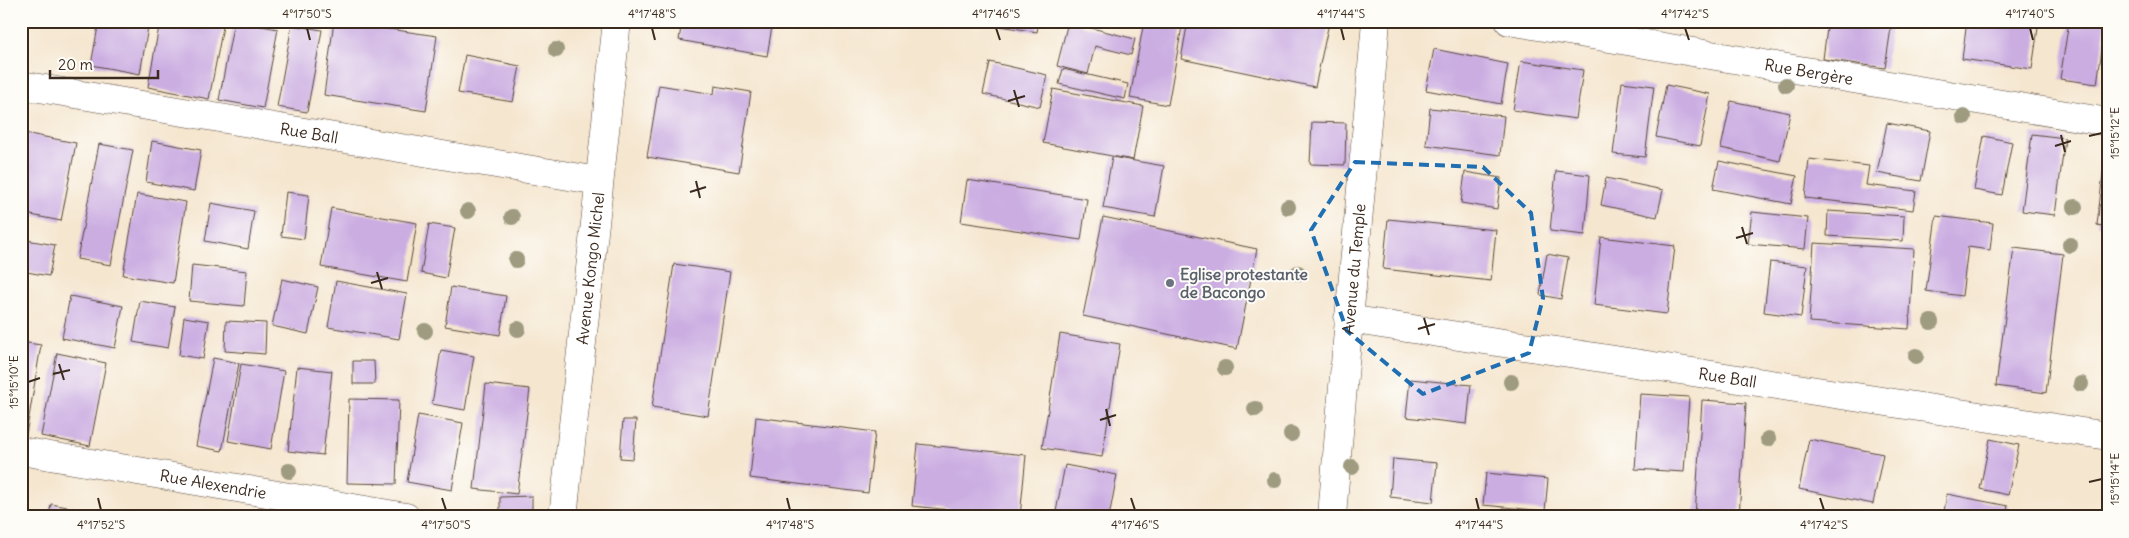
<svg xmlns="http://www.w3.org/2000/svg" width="2129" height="538" font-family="Delius,sans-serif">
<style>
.building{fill:#cbade2}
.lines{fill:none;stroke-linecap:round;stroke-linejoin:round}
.minor-casing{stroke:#574639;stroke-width:29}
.minor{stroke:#fff;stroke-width:28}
.tree{fill:#9e9b80}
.marked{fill:none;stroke:#1f6fb2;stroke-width:4;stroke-dasharray:10 6;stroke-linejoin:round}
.ticks{fill:none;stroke:#3b2a1e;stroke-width:2}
.worship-dot{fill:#6b7280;stroke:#fdfcf7;stroke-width:2}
.labels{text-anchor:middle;stroke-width:4;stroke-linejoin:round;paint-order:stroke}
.street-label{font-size:16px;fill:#3b2a1e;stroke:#fdfcf7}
.worship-label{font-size:16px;font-weight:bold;fill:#5b616d;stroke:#fdfcf7;text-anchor:start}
.neatline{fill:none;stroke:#3b2a1e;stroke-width:2}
.ticks-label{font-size:12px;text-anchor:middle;fill:#3b2a1e}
</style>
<rect width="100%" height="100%" fill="#fdfcf7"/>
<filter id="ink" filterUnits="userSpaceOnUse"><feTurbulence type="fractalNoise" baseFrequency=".02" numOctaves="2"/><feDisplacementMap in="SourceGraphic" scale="10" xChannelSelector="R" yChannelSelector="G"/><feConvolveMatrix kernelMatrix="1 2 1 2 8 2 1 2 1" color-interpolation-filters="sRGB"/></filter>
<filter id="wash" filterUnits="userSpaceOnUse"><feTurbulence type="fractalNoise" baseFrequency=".0096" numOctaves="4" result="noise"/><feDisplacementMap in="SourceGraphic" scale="20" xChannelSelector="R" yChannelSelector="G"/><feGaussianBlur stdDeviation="1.12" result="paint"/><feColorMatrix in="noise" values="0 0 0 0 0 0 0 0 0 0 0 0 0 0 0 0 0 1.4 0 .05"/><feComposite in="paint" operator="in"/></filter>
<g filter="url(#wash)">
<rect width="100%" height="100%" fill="#f5e6cf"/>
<g id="blocks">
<g class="building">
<polygon points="99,21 149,21 140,74 91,65"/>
<polygon points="160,21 224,21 209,99 148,87"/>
<polygon points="234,21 278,29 263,108 219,100"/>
<polygon points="334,21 437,36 426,111 324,95"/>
<polygon points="682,21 773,21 767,56 679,40"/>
<polygon points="1002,21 1039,21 1037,32 1001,26"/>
<polygon points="1144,21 1183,21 1168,105 1130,98"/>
<polygon points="1188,21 1320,21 1329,23 1315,87 1181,59"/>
<polygon points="1828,21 1892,21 1885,68 1823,59"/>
<polygon points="1967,21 2039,21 2032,69 1962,59"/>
<polygon points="2069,21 2106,21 2097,84 2060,79"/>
<polygon points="1068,22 1135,39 1131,55 1095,46 1088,74 1057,66"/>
<polygon points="292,25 322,30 307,112 277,107"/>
<polygon points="1434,49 1508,64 1501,104 1426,90"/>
<polygon points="465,55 520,66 513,102 458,93"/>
<polygon points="1521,61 1583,70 1576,119 1513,110"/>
<polygon points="990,62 1047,75 1040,107 983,94"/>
<polygon points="1063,69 1128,84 1125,99 1059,84"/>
<polygon points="1622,82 1654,86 1645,157 1613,154"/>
<polygon points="659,85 714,94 715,86 751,92 739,172 647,157"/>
<polygon points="1666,85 1710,94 1700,146 1656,137"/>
<polygon points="1053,89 1143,106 1133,160 1043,143"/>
<polygon points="1731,101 1790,113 1780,161 1721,148"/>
<polygon points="1430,108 1504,116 1500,155 1426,145"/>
<polygon points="1312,122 1346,123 1345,165 1310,164"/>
<polygon points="1887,123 1930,131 1921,181 1877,173"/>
<polygon points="24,133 76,143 61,221 21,213 21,145"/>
<polygon points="2032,134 2065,138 2055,215 2022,211"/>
<polygon points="1984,136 2012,142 2002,195 1974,190"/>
<polygon points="152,141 201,150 194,191 146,182"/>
<polygon points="99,144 133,150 111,265 77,259"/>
<polygon points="2105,156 2108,157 2108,227 2097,225"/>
<polygon points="1112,157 1164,166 1155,217 1103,208"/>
<polygon points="1809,159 1869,166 1866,185 1916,191 1913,210 1805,198"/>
<polygon points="1719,161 1797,176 1791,204 1713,189"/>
<polygon points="1556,171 1590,175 1585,235 1550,231"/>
<polygon points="1465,172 1501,178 1497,209 1461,203"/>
<polygon points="1606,178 1663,190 1657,217 1601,205"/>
<polygon points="967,180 1087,199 1081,240 961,222"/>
<polygon points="286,192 309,195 304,239 281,236"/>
<polygon points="137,194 186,202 173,283 123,275"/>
<polygon points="211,203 254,211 248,249 205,241"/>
<polygon points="331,208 417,223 407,282 321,267"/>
<polygon points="1828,211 1904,216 1903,241 1827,236"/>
<polygon points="1752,212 1808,218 1805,249 1748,244"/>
<polygon points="1936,216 1993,223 1990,250 1968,247 1962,296 1926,291"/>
<polygon points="1103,217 1257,249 1237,349 1083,316"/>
<polygon points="1388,219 1496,230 1491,281 1383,269"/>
<polygon points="429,224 455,228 446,278 421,273"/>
<polygon points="1601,237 1675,246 1667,314 1594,305"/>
<polygon points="21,239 55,245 49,276 21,271"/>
<polygon points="1814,243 1914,249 1909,329 1809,322"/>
<polygon points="2014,248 2063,254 2046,393 1996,386"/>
<polygon points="1547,254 1568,258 1561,299 1540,295"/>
<polygon points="1770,262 1807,266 1801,317 1764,312"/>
<polygon points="674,264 730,272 708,416 652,407"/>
<polygon points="192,265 247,271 244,306 189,301"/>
<polygon points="282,279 318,287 308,334 272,326"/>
<polygon points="336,281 407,294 399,339 328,327"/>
<polygon points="451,287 506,296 500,335 445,326"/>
<polygon points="70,296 123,306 115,348 62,338"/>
<polygon points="140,301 175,307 168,348 133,342"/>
<polygon points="184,317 209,321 203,359 179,355"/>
<polygon points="226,321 266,323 265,354 225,351"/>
<polygon points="1060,334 1120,344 1102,457 1042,448"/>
<polygon points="21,342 41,345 26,435 21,434"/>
<polygon points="441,350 474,356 465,410 432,404"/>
<polygon points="57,353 106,363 90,446 41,436"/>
<polygon points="213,358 239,363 222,451 196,446"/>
<polygon points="353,361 374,361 375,384 353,384"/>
<polygon points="241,364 284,371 271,449 228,441"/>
<polygon points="297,367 332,371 323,455 288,451"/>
<polygon points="1410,379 1471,385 1467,424 1406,417"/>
<polygon points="486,384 530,389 517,494 474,489"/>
<polygon points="1640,394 1689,397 1684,472 1635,469"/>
<polygon points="349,399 399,400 396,484 347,483"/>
<polygon points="1702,400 1746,403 1739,517 1695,517"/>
<polygon points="418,415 463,423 452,490 407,482"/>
<polygon points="756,417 875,432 868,493 750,478"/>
<polygon points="623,420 636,420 633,459 620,458"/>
<polygon points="1809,439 1883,454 1873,504 1799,489"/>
<polygon points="1990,439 2019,445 2008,495 1980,489"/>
<polygon points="918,444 1026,455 1020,517 912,506"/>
<polygon points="1393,459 1437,463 1433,502 1390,497"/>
<polygon points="1065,465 1117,475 1109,517 1055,517"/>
<polygon points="1486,473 1548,479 1545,511 1483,505"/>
<polygon points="1947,494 2008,506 2006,517 1943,517"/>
<polygon points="532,496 532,517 500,517 500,497"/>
<polygon points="51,504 116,516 116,517 49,517"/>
</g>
</g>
</g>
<g filter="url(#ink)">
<use href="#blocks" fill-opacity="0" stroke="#574639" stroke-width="1"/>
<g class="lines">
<g class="minor-casing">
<g id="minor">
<path id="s1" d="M1509 21 2108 122"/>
<path id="s2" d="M21 85 599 181"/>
<path id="s3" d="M1348 319 2108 436"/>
<path id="s4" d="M21 451 406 517"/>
<path id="s5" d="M563 517 617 21"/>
<path id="s6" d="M1332 517C1345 351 1362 187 1376 21"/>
</g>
</g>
<use href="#minor" class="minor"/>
</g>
<g class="tree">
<circle cx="556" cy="50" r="8"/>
<circle cx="1786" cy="85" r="8"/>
<circle cx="1964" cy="117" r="8"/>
<circle cx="1288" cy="207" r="8"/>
<circle cx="2075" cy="207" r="8"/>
<circle cx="468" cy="211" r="8"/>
<circle cx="512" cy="217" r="8"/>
<circle cx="2070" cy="245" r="8"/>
<circle cx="516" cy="260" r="8"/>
<circle cx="1298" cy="273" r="8"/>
<circle cx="1931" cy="322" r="8"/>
<circle cx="518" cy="329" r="8"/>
<circle cx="425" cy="331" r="8"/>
<circle cx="1916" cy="356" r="8"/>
<circle cx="1225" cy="368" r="8"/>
<circle cx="1511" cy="382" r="8"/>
<circle cx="2081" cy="384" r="8"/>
<circle cx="1255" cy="409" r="8"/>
<circle cx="1291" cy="434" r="8"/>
<circle cx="1768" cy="439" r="8"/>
<circle cx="1352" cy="467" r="8"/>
<circle cx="289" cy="471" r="8"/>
<circle cx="1275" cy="480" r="8"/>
</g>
</g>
<path class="marked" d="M1355 162 1483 167 1531 213 1543 298 1529 353 1423 394 1347 331 1311 230Z"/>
<path class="ticks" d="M307 28 310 40M652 28 655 40M996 28 1000 40M1341 28 1344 40M1685 28 1689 40M2030 28 2033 40M1014 90 1019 107M1008 101 1025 96M2061 135 2065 152M2089 136 2102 133M2055 146 2071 141M696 181 700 198M690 192 706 187M1742 227 1747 244M1736 238 1753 233M377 272 382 289M371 283 388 278M1424 318 1429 335M1418 329 1435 324M59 364 64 380M53 374 70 370M28 382 40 378M1106 409 1110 426M1100 420 1116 415M2089 482 2102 479M98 498 101 510M442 498 446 510M787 498 790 510M1131 498 1135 510M1476 498 1479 510M1820 498 1824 510"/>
<circle class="worship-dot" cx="1170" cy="283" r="5"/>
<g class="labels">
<g class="street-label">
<text dy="6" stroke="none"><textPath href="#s1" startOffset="304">Rue Bergère</textPath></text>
<text dy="6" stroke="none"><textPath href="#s2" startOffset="292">Rue Ball</textPath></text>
<text dy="6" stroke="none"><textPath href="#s5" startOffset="250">Avenue Kongo Michel</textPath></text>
<text dy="6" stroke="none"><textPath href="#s6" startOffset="249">Avenue du Temple</textPath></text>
<text dy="6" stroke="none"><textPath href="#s3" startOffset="384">Rue Ball</textPath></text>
<text dy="6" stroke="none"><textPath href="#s4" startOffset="195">Rue Alexendrie</textPath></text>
</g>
<g class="worship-label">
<text x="1180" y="280">Eglise protestante<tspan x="1180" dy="18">de Bacongo</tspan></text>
</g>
</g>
<rect width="2129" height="538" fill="none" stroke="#fdfcf7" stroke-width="55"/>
<path d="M50 70v8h108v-8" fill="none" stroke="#3b2a1e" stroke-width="2.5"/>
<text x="58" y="70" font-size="15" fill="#3b2a1e" stroke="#fdfcf7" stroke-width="4" paint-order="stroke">20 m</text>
<rect x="28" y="28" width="2074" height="482" class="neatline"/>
<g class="ticks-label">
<text x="307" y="18">4°17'50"S</text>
<text x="652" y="18">4°17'48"S</text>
<text x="996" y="18">4°17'46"S</text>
<text x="1341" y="18">4°17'44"S</text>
<text x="1685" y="18">4°17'42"S</text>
<text x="2030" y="18">4°17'40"S</text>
<text transform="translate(2115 133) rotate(-90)" y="4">15°15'12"E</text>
<text transform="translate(14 382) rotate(-90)" y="4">15°15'10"E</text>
<text transform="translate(2115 479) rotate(-90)" y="4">15°15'14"E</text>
<text x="101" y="529">4°17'52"S</text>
<text x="446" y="529">4°17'50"S</text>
<text x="790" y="529">4°17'48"S</text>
<text x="1135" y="529">4°17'46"S</text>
<text x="1479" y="529">4°17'44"S</text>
<text x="1824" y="529">4°17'42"S</text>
</g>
</svg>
